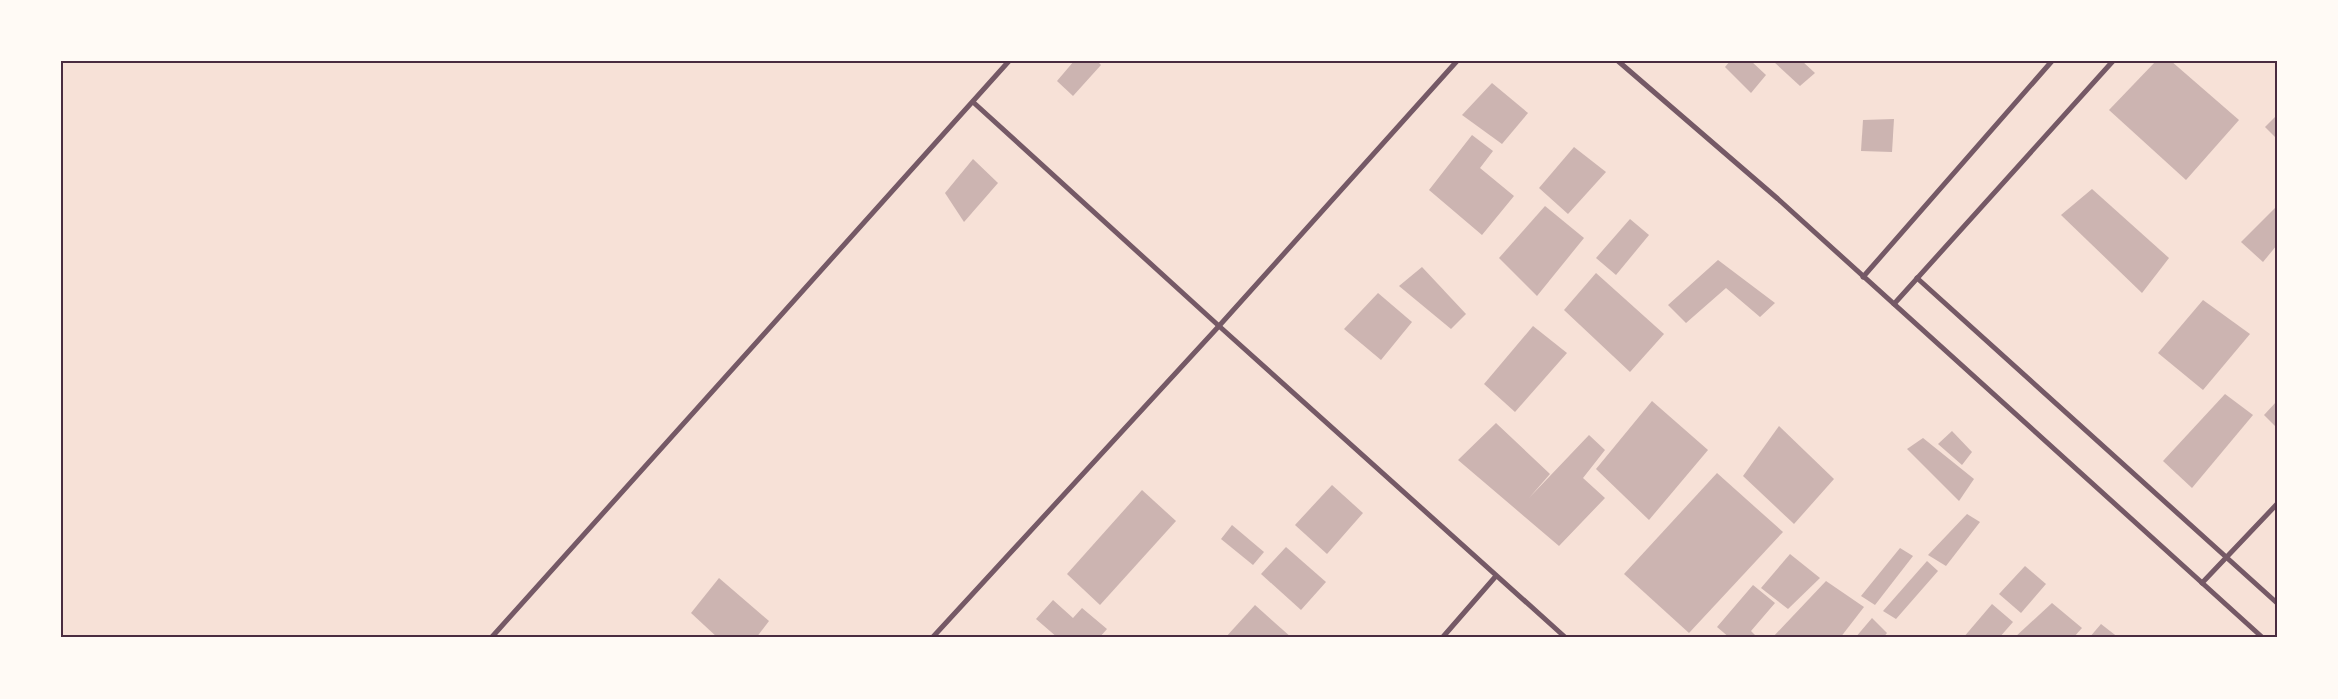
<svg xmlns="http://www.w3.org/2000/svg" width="2338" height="699" font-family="'Work Sans',sans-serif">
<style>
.building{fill:#ccb4b1}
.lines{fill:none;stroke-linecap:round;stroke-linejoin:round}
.minor{stroke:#755966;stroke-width:5}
.neatline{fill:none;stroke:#4a2c40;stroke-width:2}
</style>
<rect width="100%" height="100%" fill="#f7e1d7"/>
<g class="building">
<polygon points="1074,61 1097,61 1101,65 1073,96 1057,81"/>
<polygon points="1730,61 1751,61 1766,75 1751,93 1725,67"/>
<polygon points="1773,61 1802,61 1815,73 1800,86"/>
<polygon points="2156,61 2171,61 2239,120 2186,180 2109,110"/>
<polygon points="1492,83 1528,113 1502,144 1462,115"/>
<polygon points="2277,115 2277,139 2265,127"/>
<polygon points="1894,119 1892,152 1861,151 1863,120"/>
<polygon points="1472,135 1493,151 1480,168 1514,196 1482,235 1429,190"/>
<polygon points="1574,147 1606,172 1568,214 1539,188"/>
<polygon points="973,159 998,183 964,222 945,193"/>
<polygon points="2092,189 2169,258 2142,293 2061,215"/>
<polygon points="1545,206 1584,238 1537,296 1499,258"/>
<polygon points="2276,207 2277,245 2263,262 2241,242"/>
<polygon points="1630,219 1649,235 1616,275 1596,258"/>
<polygon points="1718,260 1775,303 1760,317 1726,288 1686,323 1668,305"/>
<polygon points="1422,267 1466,314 1451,329 1399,286"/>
<polygon points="1596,273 1664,334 1630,372 1564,310"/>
<polygon points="1378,293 1412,322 1381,360 1344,329"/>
<polygon points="2203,300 2250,334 2203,390 2158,353"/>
<polygon points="1533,326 1567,353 1515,412 1484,384"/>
<polygon points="2225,394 2253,415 2192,488 2163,461"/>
<polygon points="1652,401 1708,450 1649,520 1596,469"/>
<polygon points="2277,401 2277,428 2264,415"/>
<polygon points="1496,423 1550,474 1529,498 1589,435 1605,450 1583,478 1605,498 1559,546 1458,460"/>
<polygon points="1779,426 1834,479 1794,524 1743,476"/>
<polygon points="1952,431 1972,452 1962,465 1938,444"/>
<polygon points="1923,438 1974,479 1959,501 1907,449"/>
<polygon points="1717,473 1783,532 1689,633 1624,574"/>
<polygon points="1332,485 1363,513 1327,554 1295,525"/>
<polygon points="1142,490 1176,521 1100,605 1067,574"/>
<polygon points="1967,514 1980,522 1946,566 1928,555"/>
<polygon points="1232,525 1264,552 1253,565 1221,539"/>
<polygon points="1286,547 1326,582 1301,610 1261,574"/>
<polygon points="1900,548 1913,556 1875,605 1861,596"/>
<polygon points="1790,554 1820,578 1788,609 1761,588"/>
<polygon points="1927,561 1938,571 1896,619 1883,611"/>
<polygon points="2025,566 2046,584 2021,613 1999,594"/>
<polygon points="719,578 769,621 756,638 718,638 691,613"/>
<polygon points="1826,581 1864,607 1840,638 1772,638"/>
<polygon points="1753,585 1775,603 1751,631 1758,638 1730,638 1717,627"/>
<polygon points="1053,600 1073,618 1082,608 1107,629 1099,638 1058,638 1036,619"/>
<polygon points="2052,603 2082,628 2073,638 2014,638"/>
<polygon points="1992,604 2013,622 1999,638 1963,638"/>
<polygon points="1255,605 1292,638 1225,638"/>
<polygon points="1872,618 1887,633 1883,638 1855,638"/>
<polygon points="2101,624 2119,638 2089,638"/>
</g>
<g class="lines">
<g class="minor">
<polyline points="1618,61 1778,199 2263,638"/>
<polyline points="973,102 1219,326 1566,638"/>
<polyline points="1863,277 2052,61"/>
<polyline points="1917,278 2277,603"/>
<polyline points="1894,304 2113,61"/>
<polyline points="2202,583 2277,504"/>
<polyline points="491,638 1009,61"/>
<polyline points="932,638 1219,326 1457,61"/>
<polyline points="1442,638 1496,576"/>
</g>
</g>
<rect width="2338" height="699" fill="none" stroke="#fffaf5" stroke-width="125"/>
<rect x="62" y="62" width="2214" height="574" class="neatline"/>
</svg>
